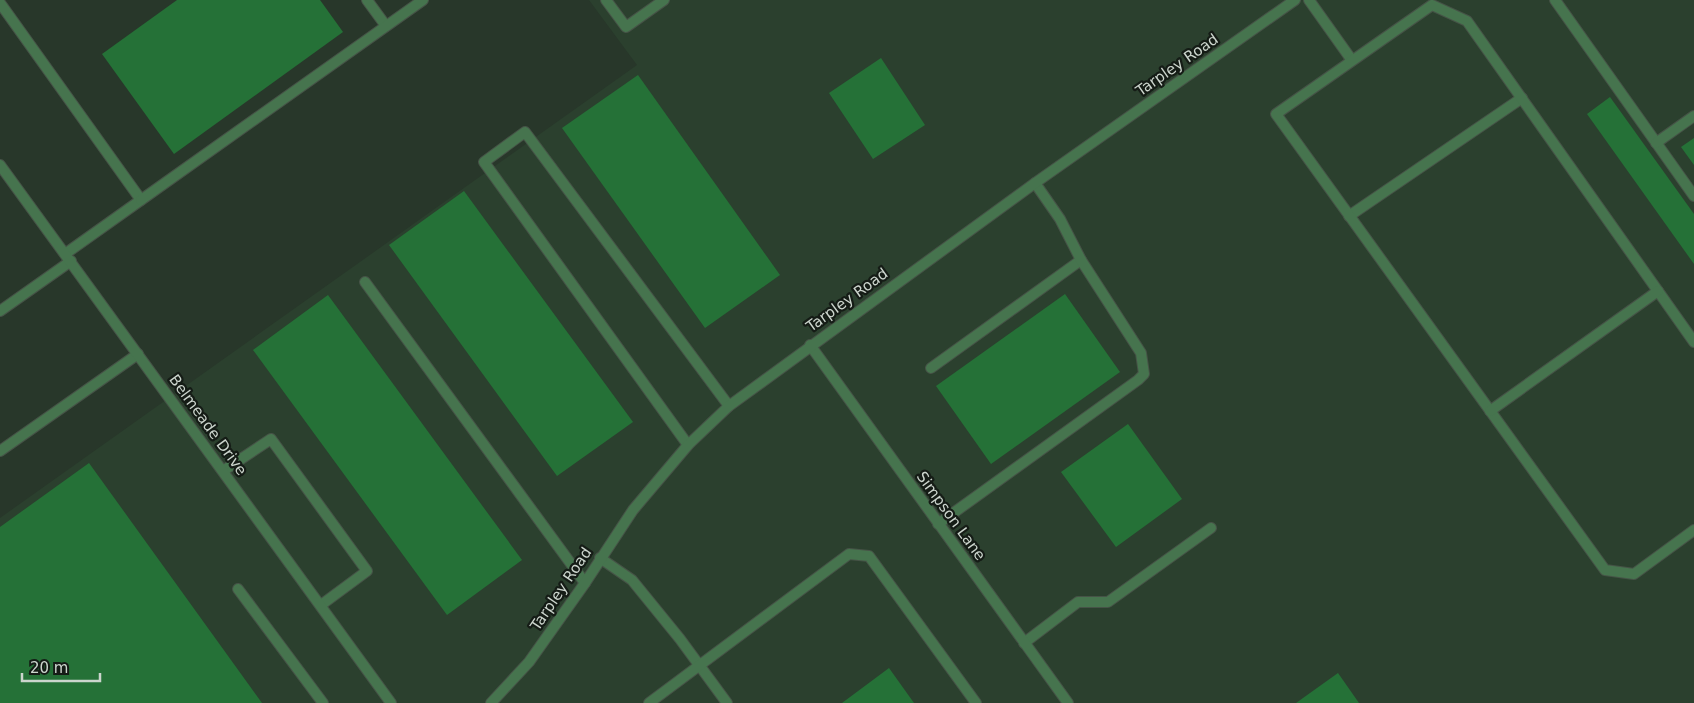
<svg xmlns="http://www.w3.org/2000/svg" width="1694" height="703" font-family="'DejaVu Sans',sans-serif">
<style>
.built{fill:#2b402e}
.building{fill:#257137}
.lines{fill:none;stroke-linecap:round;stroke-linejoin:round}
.service-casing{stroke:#465347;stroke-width:12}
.minor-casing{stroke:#465347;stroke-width:12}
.service{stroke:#46744e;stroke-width:10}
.minor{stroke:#46744e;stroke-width:10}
.labels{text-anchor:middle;stroke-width:4.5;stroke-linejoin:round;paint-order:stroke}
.street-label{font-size:15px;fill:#ccd5cd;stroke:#151c16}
</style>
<rect width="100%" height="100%" fill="#28372a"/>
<polygon class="built" points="589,0 1694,0 1694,703 0,703 0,518 637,65"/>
<g class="building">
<polygon points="177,0 320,0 343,32 174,154 102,54"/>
<polygon points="881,58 925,125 873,159 829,93"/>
<polygon points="638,75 780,275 705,328 562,128"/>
<polygon points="1610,97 1694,214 1694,264 1587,114"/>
<polygon points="1694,138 1694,165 1681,147"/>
<polygon points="464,191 633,422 557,476 389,245"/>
<polygon points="1065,294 1120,372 991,464 936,386"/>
<polygon points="328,295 522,560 447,615 253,350"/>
<polygon points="1128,424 1182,499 1116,547 1061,472"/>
<polygon points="89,463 262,703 0,703 0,527"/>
<polygon points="889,668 914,703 842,703"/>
<polygon points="1338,673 1359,703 1296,703"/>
</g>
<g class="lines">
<g class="service-casing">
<g id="service">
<polyline points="367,0 386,26"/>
<polyline points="606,0 626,27 664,0"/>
<polyline points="1309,0 1351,59"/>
<polyline points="1555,0 1694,196"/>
<polyline points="0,3 141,200 65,254"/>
<polyline points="1656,143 1694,116"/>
<polyline points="141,200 423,0"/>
<polyline points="1349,216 1522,98"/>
<polyline points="365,282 585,583"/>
<polyline points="0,311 71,261"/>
<polyline points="1694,342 1467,21 1432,5 1276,114 1605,570 1634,574 1694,530"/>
<polyline points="931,368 1081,260"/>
<polyline points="1490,411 1658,291"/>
<polyline points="688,445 484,162 525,132 729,406"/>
<polyline points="0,451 138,354"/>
<polyline points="223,471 271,439 367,571 321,605"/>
<polyline points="938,524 1138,380 1144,374 1141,353 1081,260 1060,219 1035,183"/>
<polyline points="600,558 632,580 680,639 727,703"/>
<polyline points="238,589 323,703"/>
<polyline points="1024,643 1078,602 1108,602 1211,528"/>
<polyline points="649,703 849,554 869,556 976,703"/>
</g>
</g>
<g class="minor-casing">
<g id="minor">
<polyline points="0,165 391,703"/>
<polyline points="810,345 1068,703"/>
<polyline points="491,703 529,662 585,583 633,510 688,445 729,406 1035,183 1295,0"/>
</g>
</g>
<use href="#service" class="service"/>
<use href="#minor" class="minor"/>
</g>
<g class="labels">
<g class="street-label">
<text transform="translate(1177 65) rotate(-35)" y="5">Tarpley Road</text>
<text transform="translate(847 300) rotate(-36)" y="5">Tarpley Road</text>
<text transform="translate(208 425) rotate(54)" y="5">Belmeade Drive</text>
<text transform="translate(951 516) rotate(54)" y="5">Simpson Lane</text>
<text transform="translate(561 589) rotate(-56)" y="5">Tarpley Road</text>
</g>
</g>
<path d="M22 673v8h78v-8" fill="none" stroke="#ccd5cd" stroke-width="2.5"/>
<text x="30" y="673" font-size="15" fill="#ccd5cd" stroke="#151c16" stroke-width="4" paint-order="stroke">20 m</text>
</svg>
